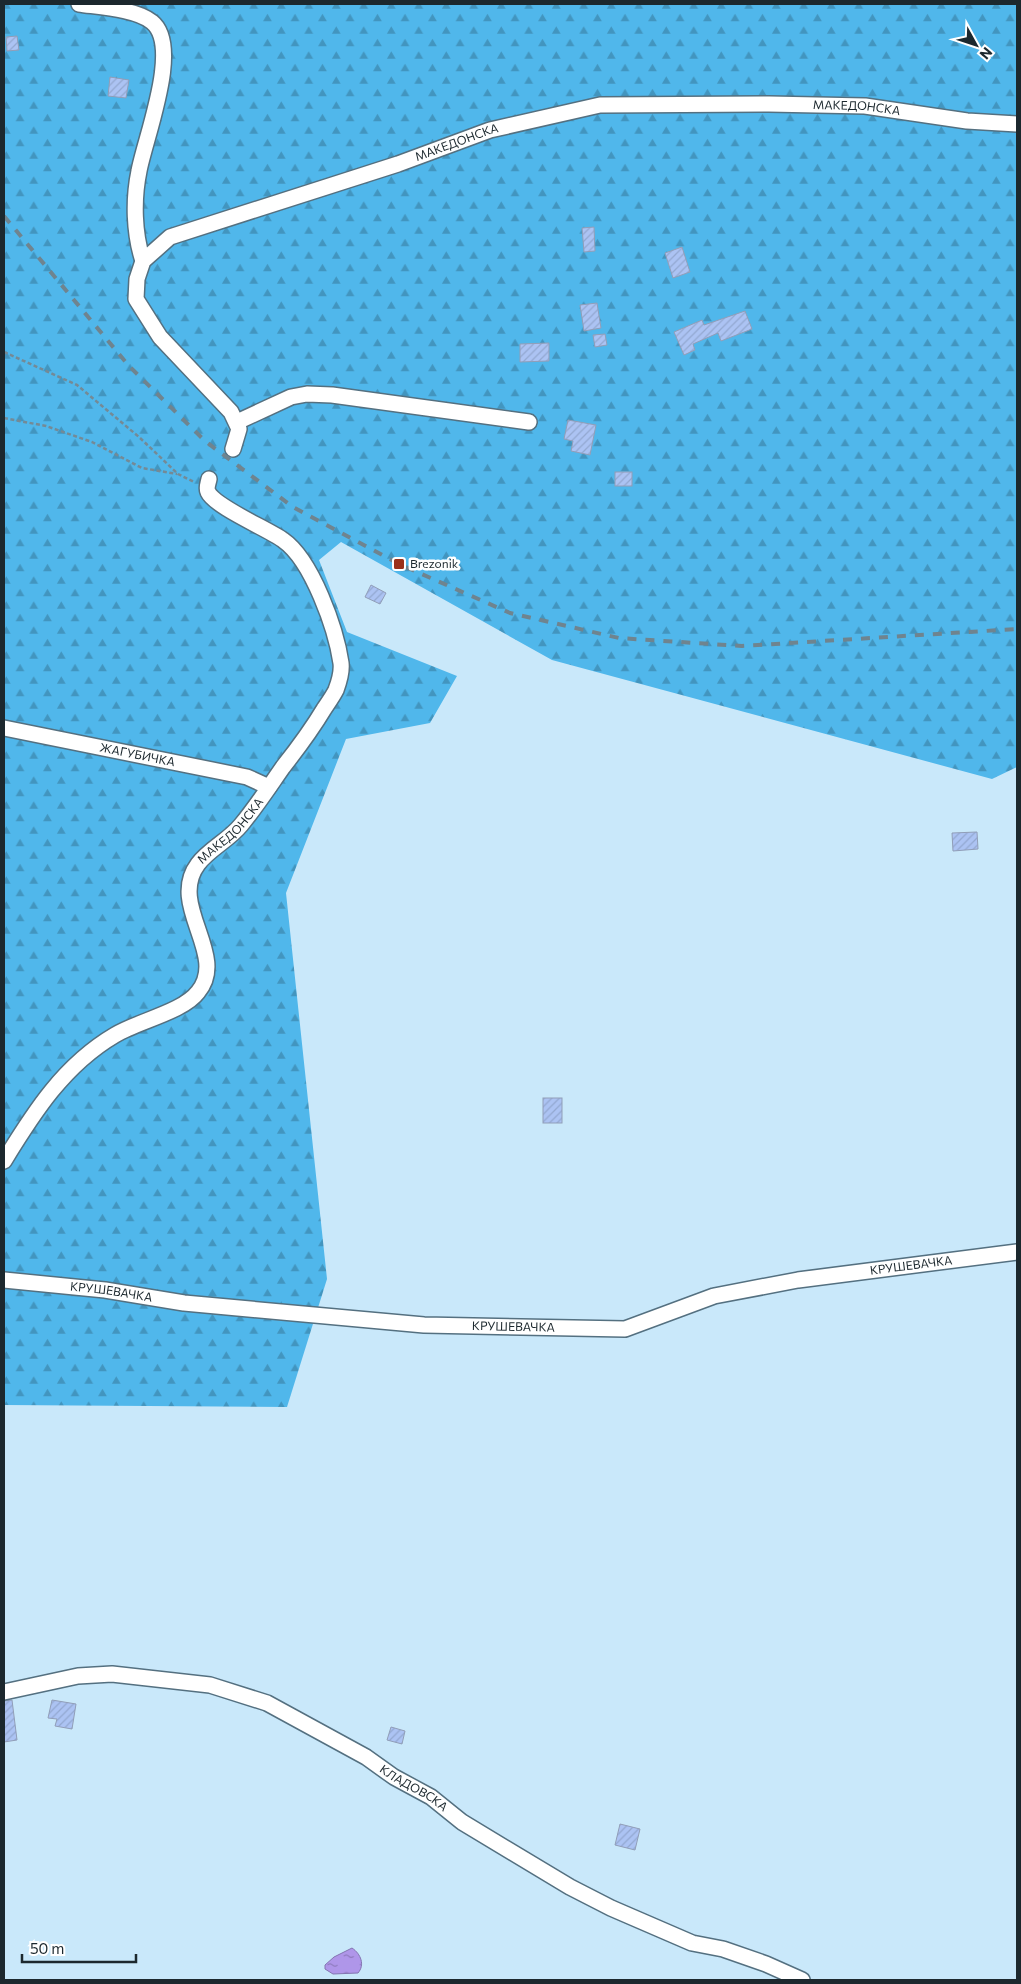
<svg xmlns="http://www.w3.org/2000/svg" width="1021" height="1984" font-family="Commissioner,sans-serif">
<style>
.forest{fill:url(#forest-firs)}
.water{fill:url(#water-ripples);stroke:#8375b1}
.building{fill:url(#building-hatch);stroke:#919eb8}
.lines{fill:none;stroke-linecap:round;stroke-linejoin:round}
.minor-casing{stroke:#547080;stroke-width:18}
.path{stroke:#748a96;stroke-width:2.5;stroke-dasharray:4 2.5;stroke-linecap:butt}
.minor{stroke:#fff;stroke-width:15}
.rail{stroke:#6f848f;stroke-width:4;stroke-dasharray:9 9;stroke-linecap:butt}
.poi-dot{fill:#9a311b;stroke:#fff;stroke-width:2}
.labels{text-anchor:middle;stroke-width:5;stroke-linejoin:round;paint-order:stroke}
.street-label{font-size:12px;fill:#1c282e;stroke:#fff}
.poi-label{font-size:12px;fill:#1c282e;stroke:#fff;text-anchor:start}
</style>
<defs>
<pattern id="forest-firs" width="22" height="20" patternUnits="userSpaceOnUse" patternTransform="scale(1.25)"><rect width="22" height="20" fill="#50b7eb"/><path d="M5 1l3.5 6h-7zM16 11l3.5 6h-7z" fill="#4295bf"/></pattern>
<pattern id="water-ripples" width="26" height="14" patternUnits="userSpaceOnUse" patternTransform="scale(1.25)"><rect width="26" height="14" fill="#af96e9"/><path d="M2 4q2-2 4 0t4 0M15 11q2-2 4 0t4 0" fill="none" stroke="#8e7abd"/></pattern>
<pattern id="building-hatch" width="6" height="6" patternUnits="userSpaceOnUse" patternTransform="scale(1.25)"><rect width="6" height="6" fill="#acc3f3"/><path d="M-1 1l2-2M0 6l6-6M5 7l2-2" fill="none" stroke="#93a8d1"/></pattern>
</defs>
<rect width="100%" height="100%" fill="#c9e8fa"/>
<polygon class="forest" points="4,4 1017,4 1017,767 992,779 552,660 341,542 319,560 347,632 457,676 430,723 346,739 286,893 327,1279 287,1407 4,1405"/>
<path class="water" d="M352 1948C361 1954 365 1965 358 1973L333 1974 325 1969V1965L334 1957Z"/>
<g class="building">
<polygon points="17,36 19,50 7,51 6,37"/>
<polygon points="110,77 129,80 126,98 108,96"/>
<polygon points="594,227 595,251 584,252 582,228"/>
<polygon points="682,247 690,272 673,278 665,253"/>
<polygon points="597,303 601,328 584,331 580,305"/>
<polygon points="745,311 752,329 721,341 718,333 693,344 695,350 684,355 674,332 702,320 704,325"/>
<polygon points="605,334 607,345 595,347 593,335"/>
<polygon points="549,343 549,361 520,362 520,344"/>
<polygon points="568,420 596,425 590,455 571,451 573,441 564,439"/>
<rect x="615" y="472" width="17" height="14"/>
<polygon points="371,585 386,593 380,604 365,597"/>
<polygon points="977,832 978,849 953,851 952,833"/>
<rect x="543" y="1098" width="19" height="25"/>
<polygon points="12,1700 17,1740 4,1742 4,1701"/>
<polygon points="52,1700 76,1704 72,1729 55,1726 57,1719 48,1718"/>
<polygon points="391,1727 405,1731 402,1744 387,1740"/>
<polygon points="620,1824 640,1829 635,1850 615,1845"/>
</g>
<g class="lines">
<g class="minor-casing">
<g id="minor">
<path d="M79 4C99 7 136 9 152 22 182 46 145 138 139 171 133 200 134 234 143 261"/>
<polyline points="237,422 291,397 307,394 332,395 529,422"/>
<path id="s1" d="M233 449 239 429 231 412 160 337 136 299 137 279 143 261 170 237 398 164 490 130 600 105 769 104 865 106 967 121 1017 124"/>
<path id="s2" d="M4 728 247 777 269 787"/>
<path id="s3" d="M4 1161C34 1112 64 1065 115 1035 138 1021 183 1012 198 992 229 955 167 905 198 864 209 849 229 840 241 825 256 807 269 787 283 767 298 748 312 729 324 709 328 703 333 696 336 690 339 682 342 671 341 663 336 629 312 560 283 540 268 529 215 507 208 492 206 488 208 484 209 479"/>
<path id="s4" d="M4 1280 105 1290 184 1303 424 1325 625 1329 714 1296 798 1280 1017 1252"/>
<path id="s5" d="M4 1692 78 1676 112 1674 210 1685 267 1703 366 1757 394 1777 431 1797 462 1822 570 1887 611 1908 692 1943 723 1949 766 1964 802 1980"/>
</g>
</g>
<g class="path">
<polyline points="4,352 77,385 139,437 178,474 194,482"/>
<polyline points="4,418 46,426 92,442 142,468 177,474"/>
</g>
<use href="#minor" class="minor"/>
<polyline class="rail" points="4,216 129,366 205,441 293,507 399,564 510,613 619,638 742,646 1017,629"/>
</g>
<rect class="poi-dot" x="393" y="558" width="12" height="12" rx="2.5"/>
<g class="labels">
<g class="street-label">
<text dy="4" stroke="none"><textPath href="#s1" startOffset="970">МАКЕДОНСКА</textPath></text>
<text dy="4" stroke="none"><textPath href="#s1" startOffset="565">МАКЕДОНСКА</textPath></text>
<text dy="4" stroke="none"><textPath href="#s2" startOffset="136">ЖАГУБИЧКА</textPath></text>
<text dy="4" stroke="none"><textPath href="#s3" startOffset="445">МАКЕДОНСКА</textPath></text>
<text dy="4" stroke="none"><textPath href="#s4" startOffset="918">КРУШЕВАЧКА</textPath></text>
<text dy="4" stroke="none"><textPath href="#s4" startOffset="108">КРУШЕВАЧКА</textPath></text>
<text dy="4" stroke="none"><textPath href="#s4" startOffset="512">КРУШЕВАЧКА</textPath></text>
<text dy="4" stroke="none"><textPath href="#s5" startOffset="438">КЛАДОВСКА</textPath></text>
</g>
<g class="poi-label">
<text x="410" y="568">Brezonik</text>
</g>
</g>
<rect width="1021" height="1984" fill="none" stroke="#1c282e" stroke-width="10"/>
<g transform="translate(976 45) rotate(130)" stroke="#ffffff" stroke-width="4" paint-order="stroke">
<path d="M0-4L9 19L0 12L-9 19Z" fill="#1c282e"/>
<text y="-8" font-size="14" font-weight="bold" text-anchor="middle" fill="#1c282e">N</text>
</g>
<path d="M22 1954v8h114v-8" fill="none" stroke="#1c282e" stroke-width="2.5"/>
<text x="30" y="1954" font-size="15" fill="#1c282e" stroke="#ffffff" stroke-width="4" paint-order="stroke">50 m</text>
</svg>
